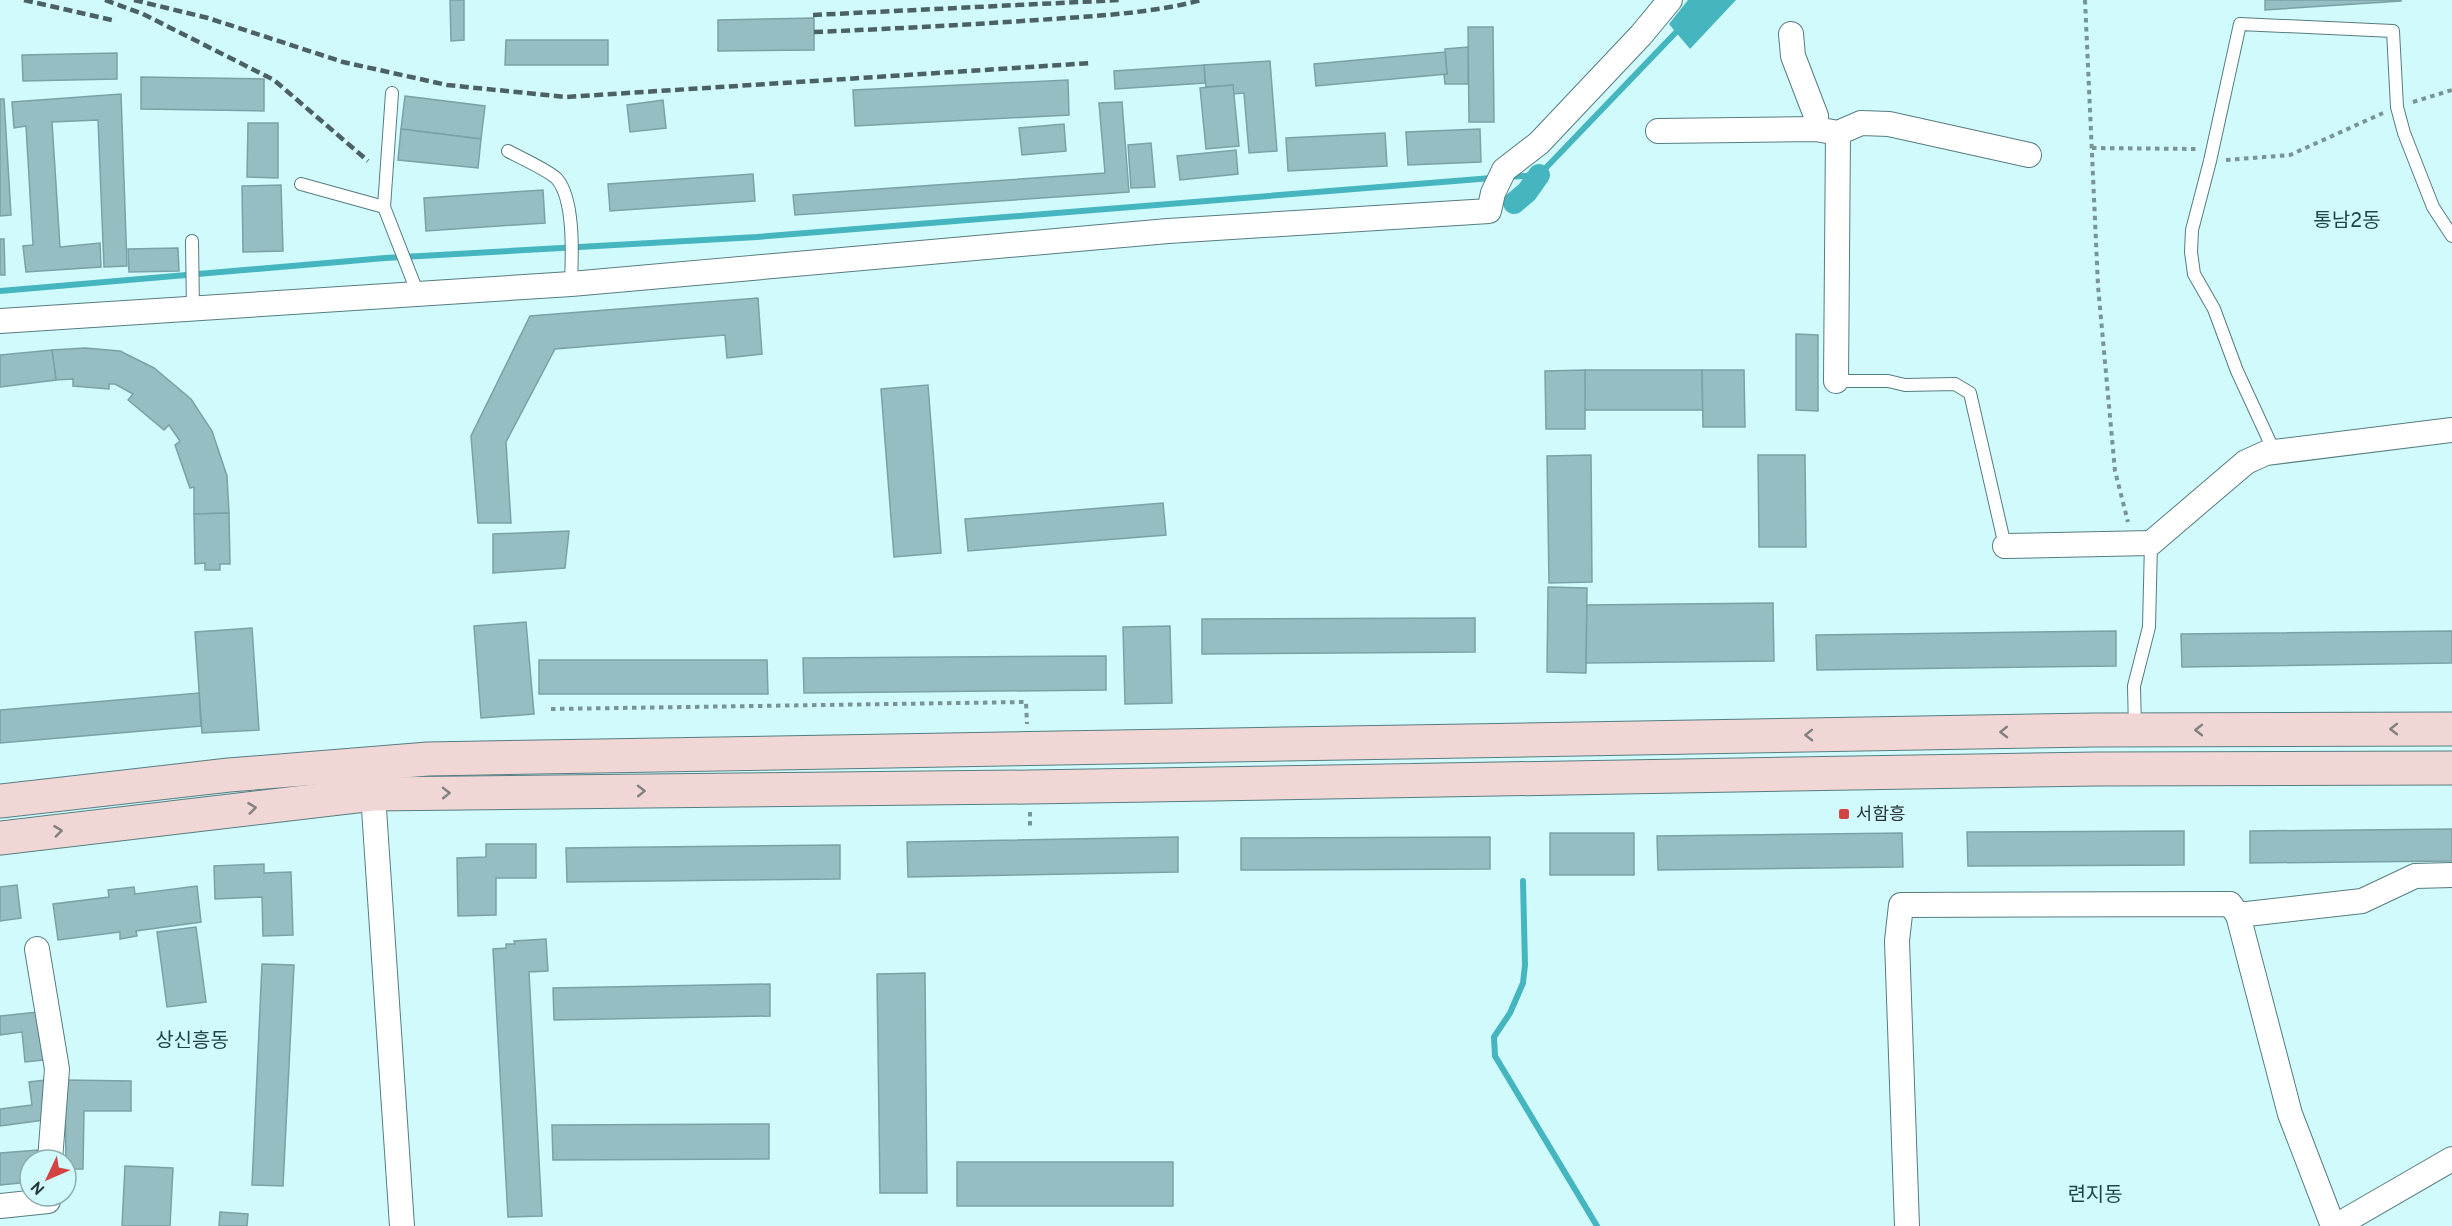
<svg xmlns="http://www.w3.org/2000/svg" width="2452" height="1226" font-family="Overpass,'Noto Sans KR',sans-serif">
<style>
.water{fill:#45b6bf}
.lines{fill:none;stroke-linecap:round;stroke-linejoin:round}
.stream{stroke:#45b6bf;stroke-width:6}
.canal{stroke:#45b6bf;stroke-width:22}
.building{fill:#96bdc1;stroke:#7ba1a5;stroke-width:1.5}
.lane-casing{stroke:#577c7f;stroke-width:14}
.street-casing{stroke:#577c7f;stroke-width:26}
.secondary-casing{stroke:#577c7f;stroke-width:35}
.path{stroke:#789497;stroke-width:4;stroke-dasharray:4.5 4.5;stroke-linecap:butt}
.lane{stroke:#fff;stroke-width:12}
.street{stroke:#fff;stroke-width:24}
.secondary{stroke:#f0d7d5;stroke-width:33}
.rail{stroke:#4b6163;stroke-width:4.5;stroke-dasharray:9 4.5;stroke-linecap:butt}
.oneway{stroke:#828080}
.poi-dot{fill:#d24341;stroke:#d1fafd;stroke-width:2}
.labels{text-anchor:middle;stroke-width:4.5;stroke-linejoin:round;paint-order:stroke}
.poi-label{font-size:18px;fill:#28383a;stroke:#d1fafd;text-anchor:start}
.neighbourhood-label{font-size:20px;fill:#204548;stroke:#d1fafd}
</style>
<rect width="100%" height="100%" fill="#d1fafd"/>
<polygon class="water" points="1688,0 1736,0 1690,49 1669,24"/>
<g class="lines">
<g class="stream">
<polyline points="1508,177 1539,175 1681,27"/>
<polyline points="0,291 385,258 757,237 1492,178"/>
<polyline points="1523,881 1525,965 1523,983 1510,1013 1494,1037 1495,1056 1597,1226"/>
</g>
<polyline class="canal" points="1514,203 1527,192 1539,175"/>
</g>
<g class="building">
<polygon points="450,0 464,0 464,40 451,41"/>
<polygon points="2265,0 2401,0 2401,1 2265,10"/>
<polygon points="814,18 814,50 718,51 718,20"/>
<polygon points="1468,27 1493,27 1494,122 1469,122"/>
<polygon points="506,40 608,40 608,65 505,65"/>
<polygon points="1468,47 1468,84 1445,84 1444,75 1447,74 1445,49"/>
<polygon points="1445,52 1447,74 1316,86 1314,64"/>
<polygon points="117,53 117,79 23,81 22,55"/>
<polygon points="1270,61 1277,151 1249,153 1244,93 1233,94 1233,85 1206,87 1204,65"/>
<polygon points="1204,65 1205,83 1115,89 1114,71"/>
<polygon points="141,77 264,79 264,111 141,109"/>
<polygon points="1068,80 1069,115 855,126 853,90"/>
<polygon points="1233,85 1239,146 1206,149 1200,88"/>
<polygon points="121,94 127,266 104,267 98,120 52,122 60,247 100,243 101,267 26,272 23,246 33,245 26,126 14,128 12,102"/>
<polygon points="405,96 485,106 481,139 401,129"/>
<polygon points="0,99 4,99 11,215 0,216"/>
<polygon points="663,100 666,128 630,132 627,105"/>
<polygon points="1122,102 1129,192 795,215 793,195 1105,173 1099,103"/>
<polygon points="248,123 278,123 278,178 247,177"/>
<polygon points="1064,124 1066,151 1022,155 1019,128"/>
<polygon points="401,129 481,139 478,168 398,160"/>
<polygon points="1480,129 1481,162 1408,165 1406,132"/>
<polygon points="1385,133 1387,166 1288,171 1286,138"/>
<polygon points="1151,143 1155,187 1131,188 1128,145"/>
<polygon points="1236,150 1238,174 1180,180 1177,156"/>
<polygon points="753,174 755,201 610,211 608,184"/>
<polygon points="281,185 283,251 243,252 242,186"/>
<polygon points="543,190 545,223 426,231 424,198"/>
<polygon points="0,239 4,239 5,275 0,275"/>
<polygon points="178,248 179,271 129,272 128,249"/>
<polygon points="758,298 762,354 727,358 725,335 555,349 506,442 511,523 478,523 471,436 530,316"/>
<polygon points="1796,334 1818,335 1818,411 1796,410"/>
<polygon points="85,348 120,351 154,368 191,399 212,431 227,476 229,513 194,514 194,487 190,488 175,445 180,441 169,425 164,430 128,400 133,394 115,384 109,384 109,389 73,386 73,379 56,380 52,350"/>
<polygon points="52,350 56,380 0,387 0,355"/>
<polygon points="1585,370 1702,370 1703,410 1584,410"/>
<polygon points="1585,370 1585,429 1546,429 1545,371"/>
<polygon points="1702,370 1744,370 1745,427 1703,427"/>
<polygon points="928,385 941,553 894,557 881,389"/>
<polygon points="1591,455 1592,582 1549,583 1547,456"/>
<polygon points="1758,455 1805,455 1806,547 1759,547"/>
<polygon points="1163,503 1166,535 968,551 965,519"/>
<polygon points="229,513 230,564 220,564 220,570 205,570 205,563 195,564 194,514"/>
<polygon points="569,531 565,568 493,573 493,534"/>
<polygon points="1548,587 1587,588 1586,673 1547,672"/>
<polygon points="1773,603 1774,661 1586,663 1587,605"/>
<polygon points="1475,618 1475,652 1202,654 1202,619"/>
<polygon points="526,622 534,714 481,718 474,626"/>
<polygon points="1170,626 1172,703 1125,704 1123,627"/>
<polygon points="252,628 259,730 202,733 195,632"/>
<polygon points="2116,631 2116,666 1817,670 1816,635"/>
<polygon points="2452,631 2452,663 2182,667 2181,634"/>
<polygon points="1106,656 1106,690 804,693 803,658"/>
<polygon points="539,660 767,660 768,694 539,694"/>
<polygon points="199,693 201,726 0,743 0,710"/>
<polygon points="2452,829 2452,861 2250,863 2250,831"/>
<polygon points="2184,831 2184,865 1968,866 1967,832"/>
<rect x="1550" y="833" width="84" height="42"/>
<polygon points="1902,833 1903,867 1658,870 1657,836"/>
<polygon points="1178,837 1178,872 908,877 907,842"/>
<polygon points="1490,837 1490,869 1241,870 1241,838"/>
<polygon points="486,844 536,844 536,878 496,878 496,915 458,916 457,858 486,857"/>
<polygon points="840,845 840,879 567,882 566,848"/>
<polygon points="264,864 264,873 291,872 293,935 263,936 262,897 215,899 214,866"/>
<polygon points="17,885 21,918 0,921 0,887"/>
<polygon points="197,886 201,922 136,931 137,936 120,939 120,932 58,940 53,904 109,897 108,890 134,887 135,894"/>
<polygon points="196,927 206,1002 167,1007 157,932"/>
<polygon points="546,939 548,971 529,972 542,1216 508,1217 493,949 506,948 506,944 515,944 514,941"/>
<polygon points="262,964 294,965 283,1186 252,1185"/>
<polygon points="925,973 927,1193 880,1193 877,974"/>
<polygon points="770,984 770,1016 554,1020 553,988"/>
<polygon points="38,1012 43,1060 25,1062 22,1032 0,1035 0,1016"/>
<polygon points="45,1080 51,1119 0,1126 0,1109 32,1105 29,1082"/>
<polygon points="65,1080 131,1081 131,1111 84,1111 83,1169 66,1169"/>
<polygon points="769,1124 769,1159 553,1160 552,1125"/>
<polygon points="38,1150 39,1160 30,1160 30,1182 0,1185 0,1153"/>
<rect x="957" y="1162" width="216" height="44"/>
<polygon points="125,1166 173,1168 170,1226 122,1226"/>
<polygon points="220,1212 248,1214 247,1226 219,1226"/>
</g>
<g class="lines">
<g class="lane-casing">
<g id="lane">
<polyline points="392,93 384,207 418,294"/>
<path d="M508 151C519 157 550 171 557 179 575 200 572 257 571 284"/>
<polyline points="301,184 384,207"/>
<polyline points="192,241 193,310"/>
<polyline points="1836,381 1888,381 1905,385 1955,384 1970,393 2005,546"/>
<polyline points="2274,451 2237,371 2214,309 2194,274 2191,252 2192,230 2210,161 2240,24 2393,31 2397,107 2404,133 2433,207 2452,236"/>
<polyline points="2135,729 2134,686 2149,627 2151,543"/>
</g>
</g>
<g class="street-casing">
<g id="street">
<polyline points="1791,34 1793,56 1816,116 1816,129"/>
<polyline points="1658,131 1816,129 1838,133 1861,123 1889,124 2029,155"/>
<polyline points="0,321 571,284 1168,231 1489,211 1493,193 1504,170 1539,143 1641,35 1670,0"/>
<polyline points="1836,381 1838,133"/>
<polyline points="2005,546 2151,543 2246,462 2266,453 2452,430"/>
<polyline points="369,779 373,794 402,1226"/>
<polyline points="2238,915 2290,1114 2333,1226"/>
<polyline points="37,949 57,1069 50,1160"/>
<polyline points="0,1206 48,1201 48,1196"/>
<polyline points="1907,1226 1897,941 1901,905 2230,904 2238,915 2362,901 2415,876 2452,875"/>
<polyline points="2336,1226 2452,1159"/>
</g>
</g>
<g class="secondary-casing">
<g id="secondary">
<polyline points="0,801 229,775 428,759 2094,730 2452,729"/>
<polyline points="0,838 373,794 1029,787 2096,769 2452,768"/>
</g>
</g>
<g class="path">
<polyline points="2085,0 2098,286 2115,471 2128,522"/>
<polyline points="2413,102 2452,90"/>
<polyline points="2092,148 2197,149"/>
<polyline points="2226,160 2290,155 2383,113"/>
<polyline points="551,709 1026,702 1027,724"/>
<polyline points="1030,812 1030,829"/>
</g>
<use href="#lane" class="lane"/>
<use href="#street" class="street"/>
<use href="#secondary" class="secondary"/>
<g class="rail">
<polyline points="24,0 112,20"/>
<polyline points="105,0 143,14 274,80 368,161"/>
<polyline points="134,0 208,18 343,62 447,85 566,97 1092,63"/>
<polyline points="813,15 1121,0"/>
<path d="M814 32C889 29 963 25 1038 20 1093 16 1148 14 1202 0"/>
</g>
</g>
<defs><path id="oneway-chevron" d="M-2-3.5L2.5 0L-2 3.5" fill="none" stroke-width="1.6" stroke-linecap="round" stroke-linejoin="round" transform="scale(1.5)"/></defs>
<g class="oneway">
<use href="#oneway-chevron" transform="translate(2394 729) rotate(180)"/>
<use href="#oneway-chevron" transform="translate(2199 730) rotate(180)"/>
<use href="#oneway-chevron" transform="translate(2004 732) rotate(179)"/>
<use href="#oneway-chevron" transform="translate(1809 735) rotate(179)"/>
<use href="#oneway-chevron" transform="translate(641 791) rotate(-1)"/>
<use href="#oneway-chevron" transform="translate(446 793) rotate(-1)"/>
<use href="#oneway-chevron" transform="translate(252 808) rotate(-7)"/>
<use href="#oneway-chevron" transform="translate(58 831) rotate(-7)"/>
</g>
<rect class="poi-dot" x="1838" y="808" width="12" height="12" rx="3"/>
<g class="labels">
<g class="poi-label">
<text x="1856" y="820">서함흥</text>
</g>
<g class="neighbourhood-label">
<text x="2347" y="227">통남2동</text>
<text x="192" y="1047">상신흥동</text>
<text x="2095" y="1201">련지동</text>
</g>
</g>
<g transform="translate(48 1178) rotate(226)"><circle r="28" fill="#d1fafd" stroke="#8dacaf" stroke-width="1.5"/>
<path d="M0-4.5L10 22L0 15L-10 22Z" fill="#d24341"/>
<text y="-9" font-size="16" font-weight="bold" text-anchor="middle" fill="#28383a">N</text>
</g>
</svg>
